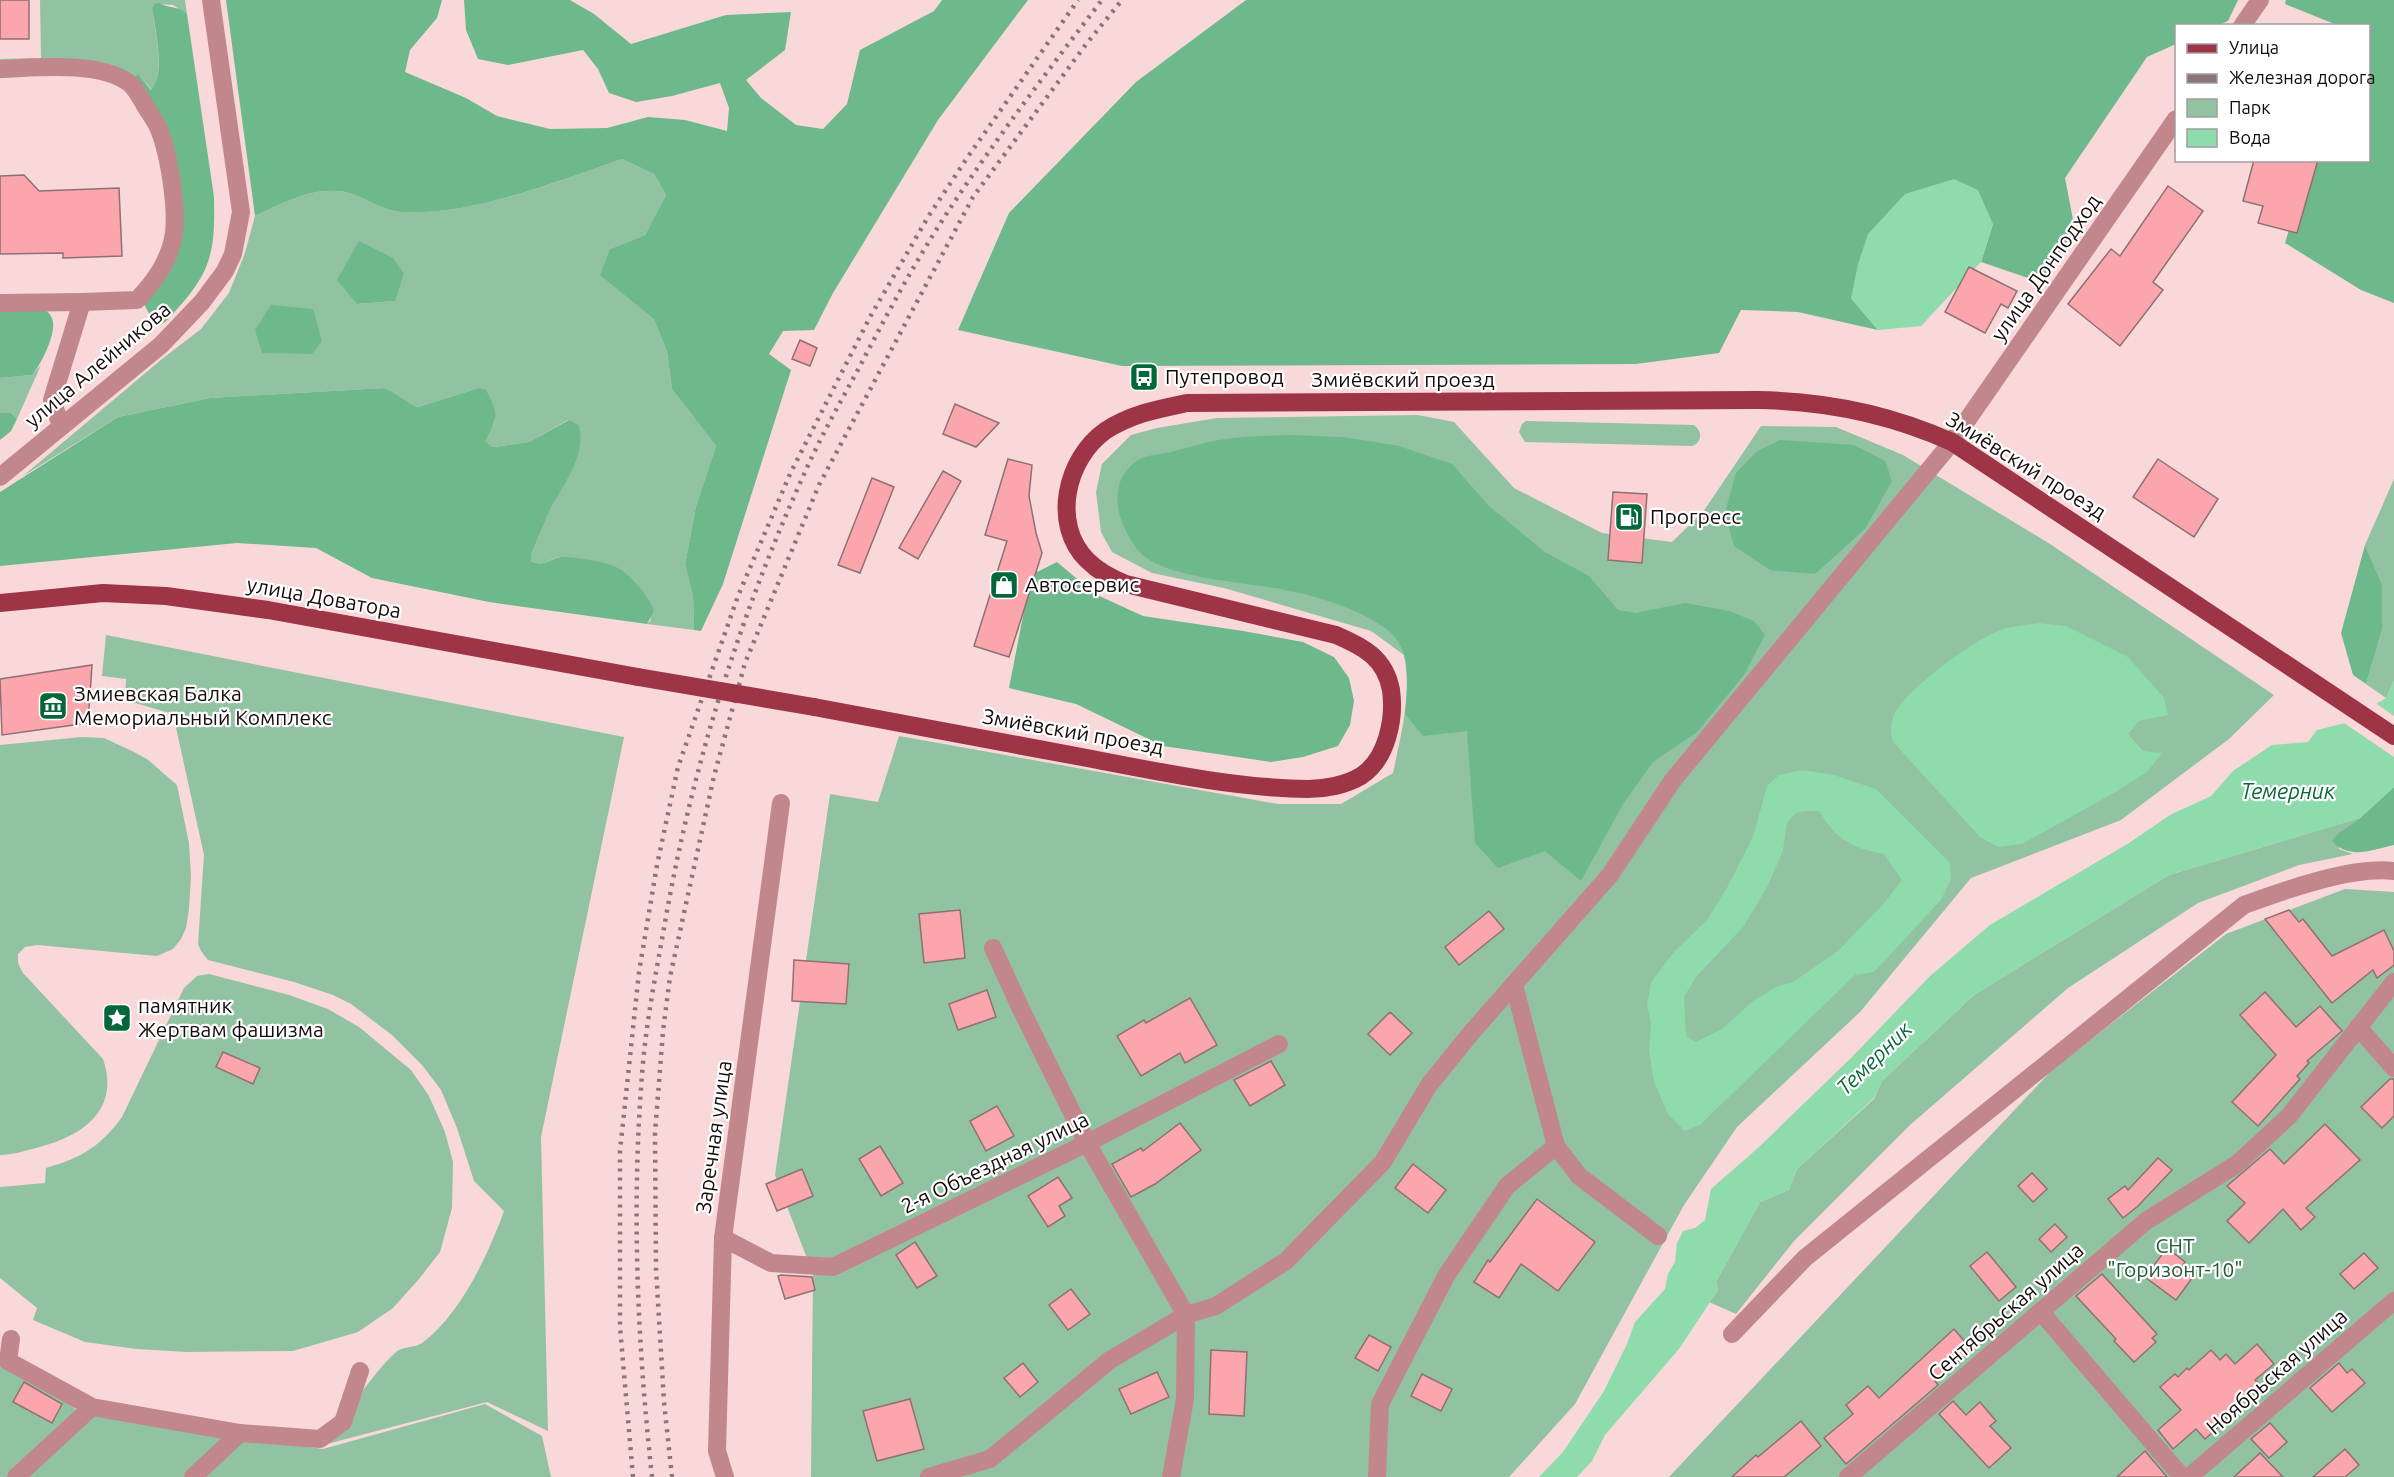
<svg xmlns="http://www.w3.org/2000/svg" width="2394" height="1477" font-family="Ubuntu,sans-serif">
<style>
.green{fill:#91c2a2;fill-rule:evenodd}
.forest{fill:#6db98b}
.water{fill:#8edbab;fill-rule:evenodd}
.pier{fill:#f9d8da}
.building{fill:#fba5ad;stroke:#8e7173;stroke-width:1.5}
.lines{fill:none;stroke-linecap:round;stroke-linejoin:round}
.minor{stroke:#c2878c;stroke-width:18}
.major{stroke:#9d3547;stroke-width:18}
.rail{stroke:#8c7577;stroke-width:4.5;stroke-dasharray:3 6;stroke-linecap:butt}
.major-bridge{stroke:#9d3547;stroke-width:18}
.labels{text-anchor:middle;stroke-width:4.5;stroke-linejoin:round;paint-order:stroke}
.street-label{font-size:21px;fill:#160b0c;stroke:#fff}
.poi-label{font-size:21px;fill:#160b0c;stroke:#fff;text-anchor:start}
.park-label{font-size:21px;fill:#235b3c;stroke:#fff}
.water-label{font-size:22px;font-style:italic;fill:#0e693e;stroke:#fff}
</style>
<rect width="100%" height="100%" fill="#f9d8da"/>
<g class="green">
<path d="M40 0H185L187 14 173 5 154 4 152 8C155 29 165 73 152 90L139 75 134 82 0 65V59L41 58Z"/>
<path d="M622 159 654 174 666 195 645 235 610 249 654 319 667 352 672 389 716 446 696 506 685 565 693 596 694 630 647 624 651 620C647 610 644 599 640 590 627 567 586 557 561 557 549 558 544 568 531 561V555C537 541 543 526 549 512 560 489 586 452 579 425L568 420 529 442 493 447 484 442 495 421 479 388 418 407C405 402 397 392 384 388L210 398 118 417 23 476 162 359 201 329 229 293 245 253 255 216C284 203 312 186 345 192 364 196 382 211 401 212 473 216 555 182 622 159ZM404 274 394 301 357 304Z"/>
<polygon points="41,365 17,419 11,413 0,413 0,378 32,375"/>
<path d="M1418 415 1454 422 1514 488 1602 533 1672 542 1703 512 1761 426 1836 427 1903 455 2050 544 2274 695 2229 739 2121 820 1971 878 1860 1012 1737 1127 1684 1205 1575 1404 1509 1477H811L813 1274 775 1175 830 794 878 802 899 736 1278 804H1341L1393 773C1401 734 1412 695 1404 655L1371 631 1224 588 1152 573 1112 552 1101 532 1096 492 1102 464 1131 435 1157 428 1217 418Z"/>
<path d="M1526 421 1694 425C1703 432 1702 442 1692 446L1525 442 1519 432 1522 424Z"/>
<polygon points="2394,479 2394,681 2386,698 2366,684 2382,630 2382,584 2365,545"/>
<path d="M106 635 624 737 541 1137 548 1431 487 1402 327 1444C346 1415 371 1375 396 1352 403 1346 415 1348 422 1343 461 1314 488 1255 504 1211L474 1181 457 1128 441 1090 422 1065 392 1035 351 1004 333 995 294 982 208 960 201 951 198 944 204 855 173 714 125 700 126 679 102 676Z"/>
<path d="M82 737 104 738 132 751 147 759 177 785 189 843 191 876 189 909 186 928 181 939 173 949 157 956 37 945 25 947 18 954V963L23 973 103 1059C121 1111 81 1137 36 1148 24 1151 12 1155 0 1155V745Z"/>
<polygon points="2360,818 2340,832 2339,849 2353,854 2299,865 2198,903 2068,988 1910,1125 1794,1241 1736,1314 1709,1302 1718,1290 1716,1282 1760,1202 1789,1190 1797,1169 1874,1099 1882,1081 1974,995 2169,875"/>
<polygon points="2345,889 2394,892 2394,1477 1669,1477 2052,1070 2226,934"/>
<path d="M209 974 289 995 328 1009 359 1027 411 1070 429 1096 445 1132 453 1162 452 1208 440 1252 419 1279 393 1308 358 1332 293 1351 187 1352 137 1349 85 1342 33 1320 37 1308 0 1278V1187L45 1183 46 1168C81 1158 100 1147 122 1117L184 988 197 976Z"/>
<polygon points="0,1356 64,1399 81,1414 323,1449 485,1404 542,1436 551,1477 0,1477"/>
</g>
<g class="forest">
<path d="M226 0H442L437 18 410 50 405 72 466 98 497 116 550 129 607 128 648 117 685 120 727 131 729 108 720 83 672 96 636 102 609 93 598 69 583 50 508 65 478 59 466 30 464 0H570L594 14 631 44 726 15 791 12 785 50 746 80 761 98 796 125 823 129 847 104 860 50 934 11 942 0H1028L938 120 833 293 814 330 783 331 769 354 791 370 723 584 701 631 694 630 693 596 685 565 696 506 716 446 672 389 667 352 654 319 600 275 610 249 645 235 666 195 654 174 622 159C555 182 472 216 401 212 382 211 364 196 345 192 312 186 284 203 255 216Z"/>
<polygon points="1246,0 2238,0 2228,21 2218,25 2176,26 2176,44 2147,57 2065,178 2075,230 2040,282 1981,262 1993,224 1851,298 1878,330 1798,312 1741,310 1719,353 1636,364 1122,366 958,330 1009,213 1136,82"/>
<polygon points="2286,0 2394,0 2394,303 2361,290 2285,243 2310,161 2368,160 2368,26 2337,25 2285,4"/>
<path d="M159 3C169 9 178 5 187 14L214 197C215 248 213 270 177 309 171 316 164 325 156 327L144 304 156 288 176 181 134 82 137 75H139L151 90C166 74 155 28 152 8L154 4Z"/>
<polygon points="359,241 393,258 404,274 395,301 357,304 337,280"/>
<path d="M0 303H38C44 308 52 314 53 322 55 336 41 365 32 375L0 378Z"/>
<polygon points="271,305 313,309 322,341 312,354 262,353 255,330"/>
<path d="M384 388C397 392 405 402 418 407L479 388 486 390C500 416 497 417 485 442L493 447 529 442 569 420 579 425C587 456 562 486 549 512 543 526 537 541 531 555V561C544 568 550 558 562 557 574 556 607 562 618 568 631 575 650 598 654 611L647 624 489 602 372 578 316 548 237 543 0 566V492L118 417 210 398Z"/>
<polygon points="0,413 11,413 17,419 11,431 0,440"/>
<path d="M1288 435 1342 437 1399 446 1452 464 1489 506 1545 552 1589 576 1618 610 1636 613 1685 603 1729 611 1754 621 1765 635 1744 675 1697 732 1653 762 1623 804 1581 881 1545 851 1498 868 1475 843 1467 731 1423 736 1405 714C1407 687 1413 653 1390 632 1362 609 1319 597 1285 590 1249 582 1160 579 1138 550 1117 524 1104 480 1140 459 1148 455 1162 454 1171 452 1191 447 1212 440 1233 438 1251 436 1270 436 1288 435Z"/>
<polygon points="1780,440 1854,445 1885,461 1892,481 1865,529 1815,574 1770,570 1734,546 1725,512 1736,473 1756,452"/>
<polygon points="2365,545 2382,584 2382,630 2366,684 2353,675 2341,633"/>
<polygon points="1057,562 1095,594 1143,616 1243,631 1303,642 1334,657 1349,678 1354,701 1350,725 1338,746 1303,757 1271,762 1163,746 1076,704 1009,688 1031,575"/>
<path d="M2394 787V845C2372 850 2349 860 2332 841L2340 832 2360 818Z"/>
</g>
<g class="water">
<polygon points="1954,179 1978,190 1993,224 1981,262 1921,326 1878,330 1851,298 1858,264 1868,234 1905,194"/>
<path d="M2038 623 2066 626 2128 657 2164 698 2168 715 2139 721 2128 734 2143 751 2162 753 2147 772 2114 793 2022 844 1998 847 1980 837 1893 742C1891 733 1890 725 1894 715 1906 689 1978 636 2006 628 2016 626 2027 625 2038 623Z"/>
<polygon points="2394,681 2394,787 2360,818 2169,875 1974,995 1882,1081 1874,1098 1797,1169 1789,1190 1760,1202 1716,1282 1718,1290 1679,1349 1605,1435 1592,1461 1577,1477 1539,1477 1563,1452 1604,1391 1627,1344 1635,1322 1665,1289 1668,1274 1675,1262 1677,1243 1683,1231 1695,1228 1705,1220 1711,1189 1759,1147 1852,1057 1930,976 1990,925 2129,843 2170,815 2211,796 2233,771 2272,745 2308,742 2317,730 2345,723 2386,698"/>
<path d="M1802 770 1834 775 1876 789 1950 863 1951 879 1941 900 1874 972 1855 975 1700 1125 1685 1131 1668 1114 1654 1082 1649 1051 1651 1023 1647 1005 1651 982 1674 952 1707 920 1728 886 1753 837 1767 786 1779 775ZM1806 811H1819C1836 839 1851 848 1884 854L1902 880 1884 903 1838 951 1793 982 1778 986 1753 1001 1722 1029 1696 1042 1686 1036 1684 997 1696 977 1744 926 1767 887 1783 851 1787 823 1796 813Z"/>
</g>
<polygon class="pier" points="2374,702 2394,716 2394,757 2341,721"/>
<g class="building">
<rect x="0" y="0" width="29" height="39"/>
<polygon points="2254,160 2318,160 2297,233 2258,223 2263,206 2243,201"/>
<polygon points="24,175 39,191 119,188 122,256 63,258 63,253 0,254 0,176"/>
<polygon points="2168,186 2203,211 2153,282 2163,290 2120,346 2068,304 2111,249 2120,256"/>
<polygon points="1969,267 2017,291 2008,308 2001,304 1985,333 1945,312"/>
<polygon points="800,340 817,348 810,366 792,359"/>
<polygon points="955,404 999,423 976,447 943,434"/>
<polygon points="1008,459 1032,465 1029,496 1036,533 1042,553 1009,657 974,646 1007,541 985,535"/>
<polygon points="2158,459 2218,499 2194,537 2133,497"/>
<polygon points="943,471 961,481 918,559 899,548"/>
<polygon points="872,478 894,487 860,573 838,565"/>
<polygon points="1613,492 1647,494 1642,563 1608,560"/>
<polygon points="92,665 88,723 2,735 0,679"/>
<polygon points="960,910 965,958 924,963 919,914"/>
<polygon points="2289,910 2299,922 2303,919 2332,956 2384,930 2394,951 2394,965 2377,978 2373,970 2332,1003 2265,919"/>
<polygon points="1489,911 1504,929 1459,965 1445,947"/>
<polygon points="794,960 849,964 846,1004 792,1001"/>
<polygon points="987,990 996,1017 958,1030 949,1004"/>
<polygon points="2265,992 2296,1027 2320,1006 2342,1031 2307,1061 2309,1063 2297,1076 2300,1079 2258,1126 2232,1102 2276,1055 2240,1015"/>
<polygon points="1190,998 1217,1045 1185,1063 1180,1053 1141,1076 1117,1036 1144,1020 1146,1023"/>
<polygon points="1390,1012 1412,1033 1390,1055 1368,1034"/>
<polygon points="223,1052 260,1068 253,1084 216,1067"/>
<polygon points="1271,1061 1285,1085 1250,1106 1234,1080"/>
<polygon points="2390,1079 2394,1079 2394,1116 2382,1128 2361,1107"/>
<polygon points="997,1106 1014,1136 986,1151 970,1121"/>
<polygon points="1180,1123 1201,1150 1155,1184 1131,1197 1112,1164 1141,1148 1143,1151"/>
<polygon points="2325,1124 2360,1160 2306,1208 2315,1217 2301,1230 2283,1209 2249,1243 2227,1221 2245,1203 2227,1186 2270,1149 2284,1164"/>
<polygon points="880,1146 903,1183 881,1196 859,1159"/>
<polygon points="2158,1158 2172,1170 2138,1206 2123,1218 2108,1199 2125,1186 2128,1190"/>
<polygon points="1413,1164 1446,1190 1428,1213 1395,1188"/>
<polygon points="802,1169 813,1196 777,1211 766,1184"/>
<polygon points="2032,1173 2047,1189 2033,1202 2018,1186"/>
<polygon points="1058,1177 1072,1198 1059,1206 1065,1216 1048,1227 1028,1196"/>
<polygon points="1537,1199 1595,1242 1558,1291 1521,1264 1499,1298 1474,1282 1488,1260 1490,1262"/>
<polygon points="2055,1224 2067,1237 2051,1252 2039,1239"/>
<polygon points="915,1242 937,1276 917,1288 896,1255"/>
<polygon points="2167,1248 2185,1262 2181,1268 2193,1277 2176,1300 2145,1277"/>
<polygon points="1987,1252 2016,1287 1999,1301 1970,1266"/>
<polygon points="2364,1253 2378,1268 2354,1289 2340,1274"/>
<polygon points="2102,1274 2157,1334 2152,1338 2156,1342 2134,1362 2114,1341 2116,1339 2076,1296"/>
<polygon points="781,1275 812,1277 815,1290 785,1299 778,1276"/>
<polygon points="1071,1289 1090,1314 1068,1330 1049,1305"/>
<polygon points="1954,1329 1972,1350 1935,1381 1938,1385 1846,1464 1824,1438 1853,1414 1846,1405 1868,1386 1879,1398"/>
<polygon points="1369,1335 1391,1347 1378,1371 1355,1358"/>
<polygon points="2257,1344 2274,1364 2255,1380 2259,1384 2224,1416 2227,1419 2205,1439 2196,1429 2173,1449 2158,1430 2181,1410 2160,1387 2175,1374 2178,1377 2187,1368 2189,1370 2211,1350 2220,1360 2226,1354 2235,1364"/>
<polygon points="1211,1350 1247,1352 1244,1416 1209,1414"/>
<polygon points="1023,1363 1038,1382 1020,1397 1004,1378"/>
<polygon points="2339,1363 2347,1373 2352,1369 2365,1383 2332,1412 2310,1388"/>
<polygon points="1157,1372 1169,1397 1131,1414 1119,1389"/>
<polygon points="1422,1374 1452,1389 1441,1411 1411,1396"/>
<polygon points="24,1382 62,1404 52,1423 13,1402"/>
<polygon points="910,1399 924,1449 877,1461 863,1411"/>
<polygon points="1953,1401 1966,1415 1980,1402 1996,1421 1990,1426 2011,1448 1989,1468 1939,1414"/>
<polygon points="1801,1421 1821,1446 1784,1477 1732,1477 1756,1455 1758,1457"/>
<polygon points="2270,1423 2287,1442 2269,1458 2251,1439"/>
<polygon points="2345,1449 2359,1465 2345,1477 2313,1477"/>
<polygon points="2145,1451 2167,1477 2117,1477"/>
<polygon points="2260,1453 2283,1477 2234,1477"/>
</g>
<g class="lines">
<g class="minor">
<polyline points="2242,26 2260,0"/>
<path d="M0 69C36 68 95 61 126 81 134 85 138 94 143 102 147 110 153 117 157 125 169 150 177 207 174 233 170 260 155 281 137 300L82 302"/>
<polyline points="0,303 82,302 52,400 61,426"/>
<polyline points="0,477 161,345 202,302 225,271 233,254 241,212 211,0"/>
<polyline points="993,948 1021,1009 1087,1143 1186,1315 1185,1399 1171,1477"/>
<polyline points="1514,985 1556,1146 1579,1176 1658,1236"/>
<polyline points="2358,1027 2394,1068"/>
<polyline points="723,1238 771,1263 833,1267 1087,1143 1279,1044"/>
<polyline points="2041,1312 2182,1477"/>
<path d="M1732 1334 1805 1258 2244 905C2285 890 2352 866 2394 871"/>
<polyline points="11,1339 8,1361 92,1407 240,1433 320,1439 343,1422 360,1371"/>
<polyline points="16,1477 92,1407"/>
<polyline points="193,1477 240,1433"/>
<polyline points="725,1477 717,1451 723,1238 781,803"/>
<polyline points="929,1477 990,1459 1110,1360 1186,1315 1216,1306 1286,1261 1383,1162 1429,1085 1471,1033 1610,875 1673,780 1952,442 2176,119"/>
<polyline points="1377,1477 1380,1404 1446,1276 1507,1186 1556,1146"/>
<polyline points="1848,1477 2146,1221 2237,1164 2289,1116 2394,982"/>
<polyline points="2189,1477 2394,1301"/>
</g>
<g class="major">
<polyline points="0,603 103,593 166,596 268,610 638,677"/>
<path d="M814 707C905 724 996 741 1087 758 1160 772 1235 788 1308 789 1325 789 1346 785 1361 776 1387 759 1395 719 1391 690 1385 658 1364 647 1336 635L1126 584C1111 578 1099 572 1087 560 1051 524 1066 459 1105 431 1131 414 1158 409 1187 403L1758 400C1826 401 1890 414 1952 442L2394 736"/>
</g>
<g class="rail">
<polyline points="633,1477 620,1327 620,1151 639,972 657,865 678,767 738,596 790,474 870,317 928,217 967,158 1078,0"/>
<path d="M652 1477C637 1340 631 1200 643 1063 647 1018 656 973 664 928 691 771 739 617 805 472 821 436 841 401 860 366 887 314 915 262 947 213 995 140 1049 69 1102 0"/>
<polyline points="672,1477 664,1402 656,1269 655,1133 663,1031 670,977 714,776 745,663 819,485 973,197 1087,43 1122,0"/>
</g>
<polyline class="major-bridge" points="638,677 814,707"/>
</g>
<defs>
<g id="bus-square" transform="scale(1.5)"><rect x="-9" y="-9" width="18" height="18" rx="4" fill="#03673b" stroke="#fff"/><path d="M-5-6H5V4H4V6H2V4H-2V6H-4V4H-5ZM-3.5-4V0h7V-4ZM-3.5 1.2v1.5H-2V1.2ZM2 1.2v1.5H3.5V1.2Z" fill="#fff"/></g>
<g id="fuel-square" transform="scale(1.5)"><rect x="-9" y="-9" width="18" height="18" rx="4" fill="#03673b" stroke="#fff"/><path d="M-5.5-6h7V0h2V4h1.3V-2.5L3-4.5l.8-.8L6-3V5H2.5V1h-1V6h-7ZM-4.2-4.7v3.2H.2V-4.7Z" fill="#fff"/></g>
<g id="shop-square" transform="scale(1.5)"><rect x="-9" y="-9" width="18" height="18" rx="4" fill="#03673b" stroke="#fff"/><path d="M-5-2.5h2.3a2.7 3.5 0 0 1 5.4 0H5L5.5 6h-11ZM-1.5-2.5h3a1.5 2.3 0 0 0-3 0Z" fill="#fff"/></g>
<g id="museum-square" transform="scale(1.5)"><rect x="-9" y="-9" width="18" height="18" rx="4" fill="#03673b" stroke="#fff"/><path d="M0-6L6-3V-2H-6V-3ZM-5-1h2V3h-2ZM-1-1h2V3h-2ZM3-1h2V3H3ZM-6 4H6V6H-6Z" fill="#fff"/></g>
<g id="sight-square" transform="scale(1.5)"><rect x="-9" y="-9" width="18" height="18" rx="4" fill="#03673b" stroke="#fff"/><path d="M0-6L1.8-2.2L6-1.7L2.9 1.2L3.7 5.4L0 3.3L-3.7 5.4L-2.9 1.2L-6-1.7L-1.8-2.2Z" fill="#fff"/></g>
</defs>
<g fill-rule="evenodd">
<use href="#bus-square" x="1144" y="377"/>
<use href="#fuel-square" x="1629" y="517"/>
<use href="#shop-square" x="1004" y="585"/>
<use href="#museum-square" x="53" y="706"/>
<use href="#sight-square" x="117" y="1018"/>
</g>
<g class="labels">
<g class="street-label">
<text transform="translate(2046 268) rotate(-55)" y="7">улица Донподход</text>
<text transform="translate(98 365) rotate(-40)" y="7">улица Алейникова</text>
<text x="1403" y="387">Змиёвский проезд</text>
<text transform="translate(2026 466) rotate(32)" y="7">Змиёвский проезд</text>
<text transform="translate(324 598) rotate(10)" y="7">улица Доватора</text>
<text transform="translate(1073 732) rotate(10)" y="7">Змиёвский проезд</text>
<text transform="translate(714 1137) rotate(-82)" y="7">Заречная улица</text>
<text transform="translate(995 1163) rotate(-26)" y="7">2-я Объездная улица</text>
<text transform="translate(2006 1312) rotate(-41)" y="7">Сентябрьская улица</text>
<text transform="translate(2277 1372) rotate(-41)" y="7">Ноябрьская улица</text>
</g>
<g class="poi-label">
<text x="1165" y="384">Путепровод</text>
<text x="1650" y="524">Прогресс</text>
<text x="1025" y="592">Автосервис</text>
<text x="74" y="701">Змиевская Балка<tspan x="74" dy="24">Мемориальный Комплекс</tspan></text>
<text x="138" y="1013">памятник<tspan x="138" dy="24">Жертвам фашизма</tspan></text>
</g>
<g class="park-label">
<text x="2175" y="1253">СНТ<tspan x="2175" dy="24">"Горизонт-10"</tspan></text>
</g>
<g class="water-label">
<text x="2288" y="799">Темерник</text>
<text transform="translate(1874 1058) rotate(-44)" y="8">Темерник</text>
</g>
</g>
<rect x="2175" y="24" width="195" height="138" fill="#ffffff" stroke="#a29d9e" stroke-width="1.5"/>
<rect x="2187" y="44" width="30" height="9" fill="#9d3547" stroke="#a29d9e" stroke-width="1.5"/>
<text x="2229" y="54" font-size="18" fill="#160b0c">Улица</text>
<rect x="2187" y="74" width="30" height="9" fill="#8c7577" stroke="#a29d9e" stroke-width="1.5"/>
<text x="2229" y="84" font-size="18" fill="#160b0c">Железная дорога</text>
<rect x="2187" y="99" width="30" height="18" fill="#91c2a2" stroke="#a29d9e" stroke-width="1.5"/>
<text x="2229" y="114" font-size="18" fill="#160b0c">Парк</text>
<rect x="2187" y="129" width="30" height="18" fill="#8edbab" stroke="#a29d9e" stroke-width="1.5"/>
<text x="2229" y="144" font-size="18" fill="#160b0c">Вода</text>
</svg>
